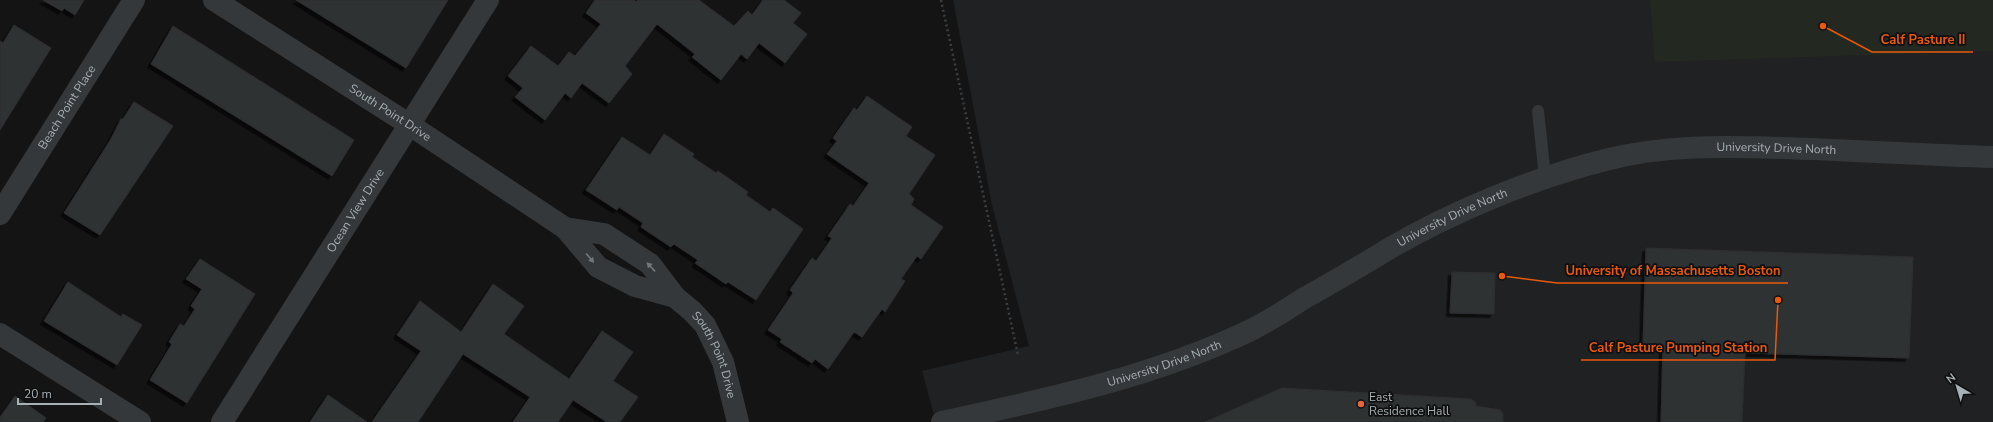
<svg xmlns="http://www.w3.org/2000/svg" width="1993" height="422" font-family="'Nunito Sans',sans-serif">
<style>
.built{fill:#202122}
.green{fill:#232820}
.building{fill:#2f3031;stroke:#2e2f31;filter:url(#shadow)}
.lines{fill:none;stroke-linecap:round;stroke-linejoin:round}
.path{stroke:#3b3f41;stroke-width:2.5;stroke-dasharray:2 3;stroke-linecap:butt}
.service{stroke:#35383a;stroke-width:12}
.minor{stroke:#35383a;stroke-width:22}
.oneway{fill:#737a7e}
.poi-dot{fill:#e5683c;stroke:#0f0f10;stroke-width:1.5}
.labels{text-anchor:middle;stroke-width:3.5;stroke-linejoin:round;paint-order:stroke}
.street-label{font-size:12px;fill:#a6b0b5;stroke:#0f0f10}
.poi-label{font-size:12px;fill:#a6b0b5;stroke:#0f0f10;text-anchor:start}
.leader{fill:none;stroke:#e8590c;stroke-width:1.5}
.callout-dot{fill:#e8590c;stroke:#0f0f10;stroke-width:1.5}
.callout-label{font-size:13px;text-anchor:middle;font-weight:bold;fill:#e8590c;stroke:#0f0f10;stroke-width:3.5;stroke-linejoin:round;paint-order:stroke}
</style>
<defs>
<filter id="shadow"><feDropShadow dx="-3.5" dy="3.5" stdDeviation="0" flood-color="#0009"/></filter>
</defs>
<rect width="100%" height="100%" fill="#141415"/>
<polygon class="built" points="953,0 1993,0 1993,422 936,422 922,371 1029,346 992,205"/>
<polygon class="green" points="1650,0 1993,0 1993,51 1655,62"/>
<g class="building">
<polygon points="43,0 84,0 75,15 64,8 62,11"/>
<polygon points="296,0 448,0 406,68"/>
<polygon points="595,0 634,0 636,2 638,0 699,0 734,26 748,11 752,15 763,0 784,0 801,13 793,23 807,34 785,63 759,43 747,59 741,54 721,80 692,57 695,54 657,24 625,66 632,74 609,103 582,83 571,98 565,93 545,120 515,97 523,88 508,76 531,46 558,66 569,52 575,56 601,24 586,13"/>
<polygon points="14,25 51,48 0,130 0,41 3,43"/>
<polygon points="173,26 354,140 332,176 151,64"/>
<polygon points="867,96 912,127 906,136 935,155 909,194 914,199 911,205 943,227 921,259 917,256 901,279 905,281 885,312 882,309 862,337 854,332 828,369 815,359 812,363 780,342 782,339 768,330 793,293 790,290 812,258 816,261 832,238 828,236 850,204 853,206 869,183 827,154 837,141 833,138 854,108 857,110"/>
<polygon points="134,102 173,126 100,235 64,213 111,139 121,119 123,119"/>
<polygon points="664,134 694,154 692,157 716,173 718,171 748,192 746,195 770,212 773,208 803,229 756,300 728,282 726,284 695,263 698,260 674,244 671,247 641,227 643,223 619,207 617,210 586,190 622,137 650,155"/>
<polygon points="1646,248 1913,257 1909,358 1745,353 1742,422 1661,422 1663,344 1643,344"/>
<polygon points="200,259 255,294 187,403 150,380 172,344 169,342 180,324 184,326 195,309 191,306 202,289 186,279"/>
<polygon points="1452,272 1495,273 1494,314 1450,313"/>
<polygon points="68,282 121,317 123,314 142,325 117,365 44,321"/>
<polygon points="493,284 524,306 504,334 569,379 602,331 633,352 613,381 638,397 620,422 607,422 573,400 558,422 513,422 530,397 463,354 418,422 372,422 421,351 397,335 420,301 461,332"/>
<polygon points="1282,388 1471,399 1476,403 1476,406 1500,410 1503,414 1503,422 1205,422"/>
<polygon points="328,395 367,422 310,422"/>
<polygon points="15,396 46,418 43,422 0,422 0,417"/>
</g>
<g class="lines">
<polyline class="path" points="941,0 1018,355"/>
<polyline class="service" points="1538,111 1545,177"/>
<g class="minor">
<path id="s1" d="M214 0 410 125 565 228 598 267 635 286 675 297"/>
<path id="s2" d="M0 214 134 0"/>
<path id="s3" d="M565 228 604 234 650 264 675 297 692 311 705 325 723 362 738 422"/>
<polyline points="0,334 140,422"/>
<path id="s4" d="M222 422 488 0"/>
<path id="s5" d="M942 422C1047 399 1153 377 1251 330 1269 321 1286 310 1303 299 1331 283 1358 268 1385 251 1451 212 1531 179 1605 160 1663 145 1723 146 1782 148 1852 150 1923 155 1993 157"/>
</g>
</g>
<defs><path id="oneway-solid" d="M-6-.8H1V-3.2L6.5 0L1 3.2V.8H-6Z"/></defs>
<g class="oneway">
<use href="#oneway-solid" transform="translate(590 258) rotate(50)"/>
<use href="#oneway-solid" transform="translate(651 267) rotate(-133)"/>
</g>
<circle class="poi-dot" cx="1361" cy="404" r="4"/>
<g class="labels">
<g class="street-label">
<text dy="4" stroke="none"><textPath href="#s2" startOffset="126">Beach Point Place</textPath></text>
<text dy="4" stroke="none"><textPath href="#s1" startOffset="209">South Point Drive</textPath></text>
<text dy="4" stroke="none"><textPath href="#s5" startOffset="890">University Drive North</textPath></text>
<text dy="4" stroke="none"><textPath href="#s4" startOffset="250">Ocean View Drive</textPath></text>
<text dy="4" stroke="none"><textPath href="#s5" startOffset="554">University Drive North</textPath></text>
<text dy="4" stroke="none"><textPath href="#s3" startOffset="208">South Point Drive</textPath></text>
<text dy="4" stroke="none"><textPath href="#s5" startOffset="230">University Drive North</textPath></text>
</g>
<g class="poi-label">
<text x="1369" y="401">East<tspan x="1369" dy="14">Residence Hall</tspan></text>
</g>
</g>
<path class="leader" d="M1823 26L1872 52H1973M1502 276L1557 283H1788M1778 300L1775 360H1581"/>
<g class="callout-dot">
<circle cx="1823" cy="26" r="4"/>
<circle cx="1502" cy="276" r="4"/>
<circle cx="1778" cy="300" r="4"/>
</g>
<g class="callout-label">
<text x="1923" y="44">Calf Pasture II</text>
<text x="1673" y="275">University of Massachusetts Boston</text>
<text x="1678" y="352">Calf Pasture Pumping Station</text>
</g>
<g transform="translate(1957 386) rotate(322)" stroke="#0f0f10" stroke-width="3" paint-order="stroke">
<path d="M0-3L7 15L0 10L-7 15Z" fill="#a6b0b5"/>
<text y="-6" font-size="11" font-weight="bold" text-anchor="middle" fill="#a6b0b5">N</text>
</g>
<path d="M18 398v6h83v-6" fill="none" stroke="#a6b0b5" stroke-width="2"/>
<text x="24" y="398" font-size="12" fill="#a6b0b5" stroke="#0f0f10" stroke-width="3" paint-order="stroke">20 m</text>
</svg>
